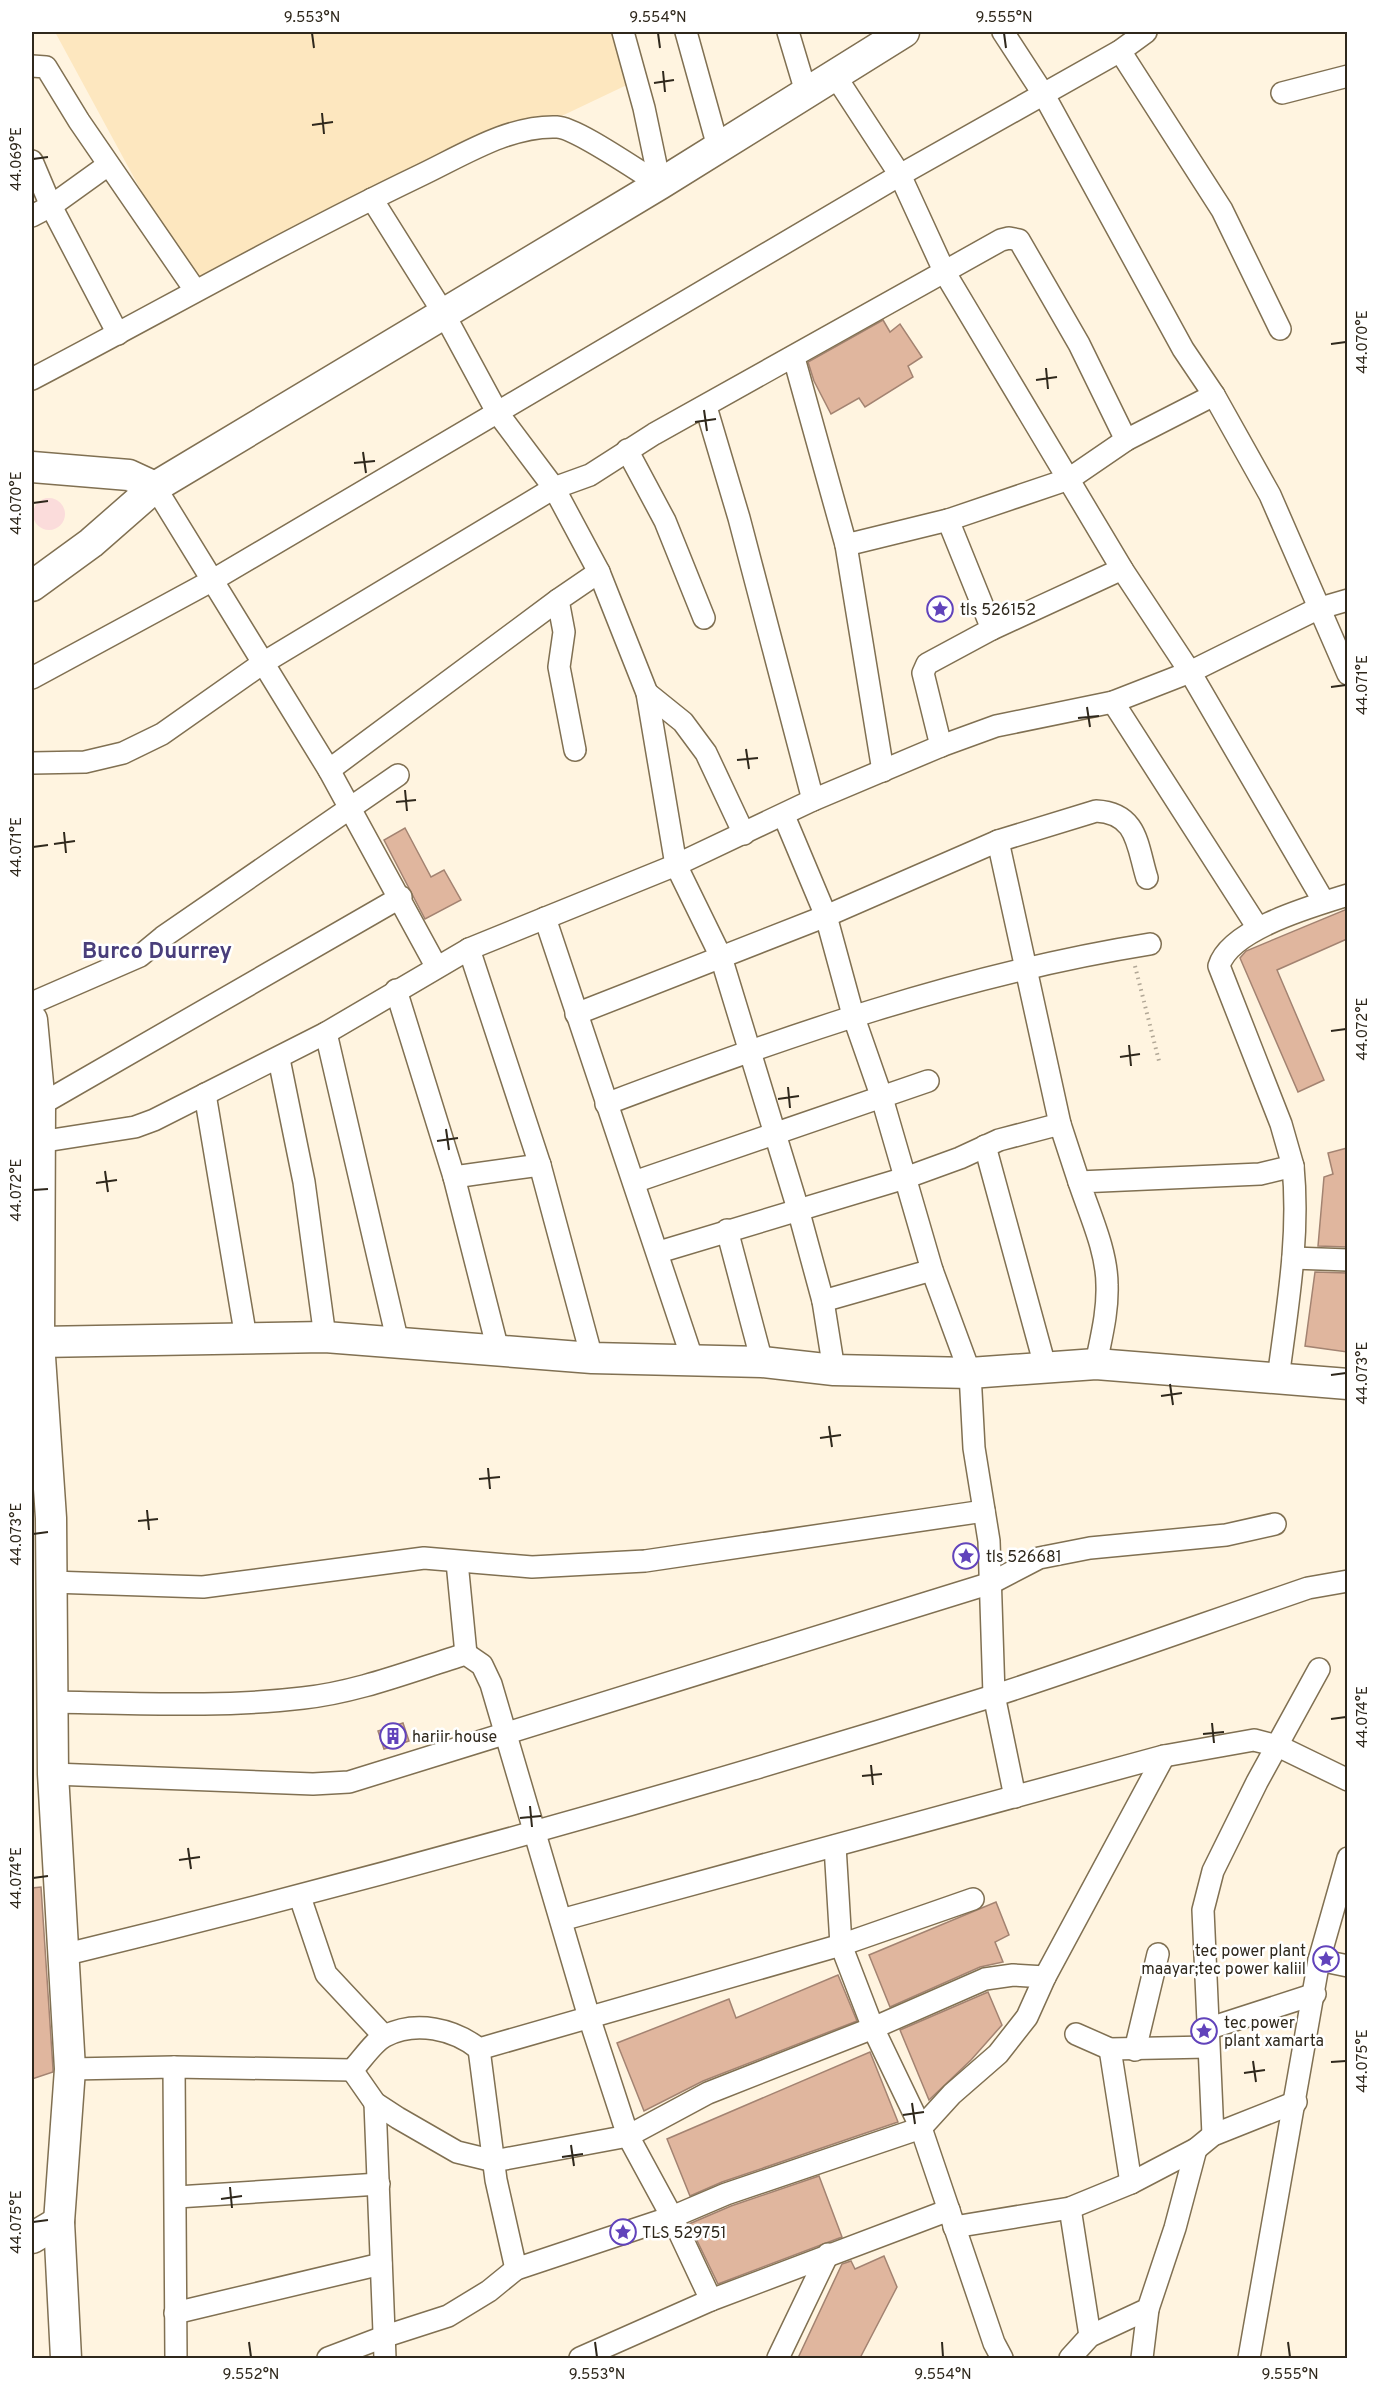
<svg xmlns="http://www.w3.org/2000/svg" width="1379" height="2390" font-family="Overpass,sans-serif">
<style>
.built{fill:#fde7bf}
.green{fill:#fbdcdb}
.building{fill:#e0b69e;stroke:#a38371;stroke-width:1.5}
.lines{fill:none;stroke-linecap:round;stroke-linejoin:round}
.street-casing{stroke:#807052;stroke-width:24}
.secondary-casing{stroke:#807052;stroke-width:33}
.path{stroke:#b1a796;stroke-width:4;stroke-dasharray:1.5 4.5;stroke-linecap:butt}
.street{stroke:#fff;stroke-width:21}
.secondary{stroke:#fff;stroke-width:30}
.ticks{fill:none;stroke:#2f281c;stroke-width:2}
.labels{text-anchor:middle;stroke-width:5;stroke-linejoin:round;paint-order:stroke}
.poi-label{font-size:16px;fill:#2f281c;stroke:#fff;text-anchor:start}
.district-label{font-size:22px;font-weight:bold;fill:#493e7b;stroke:#fff}
.neatline{fill:none;stroke:#2f281c;stroke-width:2}
.ticks-label{font-size:15px;text-anchor:middle;fill:#2f281c}
</style>
<rect width="100%" height="100%" fill="#fff4e0"/>
<polygon class="built" points="55,32 619,32 631,83 195,290"/>
<circle class="green" cx="49" cy="514" r="16"/>
<g class="building">
<polygon points="883,320 890,332 900,324 922,357 908,366 913,377 865,407 859,398 831,414 814,381 808,362"/>
<polygon points="405,828 431,877 444,870 461,900 425,919 384,840"/>
<polygon points="1347,909 1347,939 1277,970 1324,1080 1298,1092 1240,958 1246,951"/>
<polygon points="1347,1148 1347,1247 1318,1246 1324,1177 1333,1174 1328,1153"/>
<polygon points="1315,1272 1347,1273 1347,1352 1305,1346"/>
<polygon points="403,1723 409,1741 384,1749 378,1731"/>
<polygon points="41,1887 53,2069 53,2072 32,2079 32,1888"/>
<polygon points="996,1902 1009,1935 995,1942 1003,1962 980,1967 890,2007 869,1955"/>
<polygon points="838,1975 857,2021 703,2081 644,2111 617,2043 729,1999 736,2018"/>
<polygon points="988,1992 1002,2025 971,2060 929,2100 900,2030"/>
<polygon points="870,2052 898,2122 722,2182 690,2196 667,2139"/>
<polygon points="819,2176 842,2237 718,2284 689,2224 731,2206"/>
<polygon points="884,2256 897,2287 860,2358 798,2358 842,2264 851,2261 855,2269"/>
</g>
<g class="lines">
<g class="street-casing">
<g id="street">
<polyline points="623,32 644,108 660,184"/>
<polyline points="686,32 718,147"/>
<polyline points="788,32 806,92"/>
<polyline points="1003,32 1044,95 1183,349 1214,395 1270,495 1348,674"/>
<polyline points="1120,51 1222,210 1280,329"/>
<polyline points="32,66 46,67 79,121 195,290"/>
<polyline points="834,74 900,175 945,273 1122,569 1190,672 1324,902"/>
<polyline points="1282,93 1348,76"/>
<polyline points="32,161 51,206 118,334"/>
<polyline points="372,199 444,314 497,412 554,488 599,572 647,693 676,865 721,957 798,1209 823,1301 834,1370"/>
<polyline points="32,216 51,206 108,165"/>
<polyline points="794,358 846,545 948,520 1069,479 1126,440 1214,395"/>
<path d="M32 379C160 312 286 240 417 177 460 157 508 125 557 127 577 128 639 172 660 184"/>
<polyline points="706,407 739,518 813,800"/>
<polyline points="627,450 665,521 704,618"/>
<polyline points="155,487 329,770 436,966"/>
<polyline points="948,520 992,629"/>
<polyline points="846,545 883,771"/>
<polyline points="32,678 213,580 900,175 1120,51 1146,32"/>
<polyline points="647,693 683,722 706,753 744,834"/>
<polyline points="1113,702 1258,928"/>
<polyline points="941,746 923,673 927,664 992,629 1122,569"/>
<polyline points="575,750 559,667 564,632 558,600 599,572"/>
<polyline points="32,763 85,762 123,753 162,734 263,663 554,488 590,475 654,434 1001,240 1009,238 1019,240 1079,344 1126,440"/>
<polyline points="329,770 558,600"/>
<polyline points="784,816 826,916 853,1015 882,1098 932,1270 970,1373 974,1448 989,1541 994,1695 1015,1797"/>
<polyline points="998,841 1060,1124 1079,1182"/>
<polyline points="545,918 693,1361"/>
<polyline points="469,949 540,1165 592,1358"/>
<polyline points="396,990 454,1177 498,1350"/>
<polyline points="32,1003 140,956 163,937 398,775"/>
<path d="M576 1014 826 916 998 841 1096 811C1138 813 1137 846 1147 878"/>
<polyline points="326,1033 398,1343"/>
<polyline points="279,1059 304,1182 325,1337"/>
<polyline points="205,1094 246,1338"/>
<path d="M606 1104C783 1037 963 974 1150 944"/>
<polyline points="40,1105 401,897"/>
<polyline points="39,1142 135,1127 154,1120 326,1033 469,949 676,865 813,800 941,746 996,726 1113,702 1190,672 1317,609 1348,600"/>
<polyline points="985,1146 1045,1366"/>
<polyline points="454,1177 540,1165"/>
<polyline points="634,1182 928,1081"/>
<polyline points="727,1230 762,1362"/>
<polyline points="659,1252 905,1178 960,1158 999,1140 1060,1124"/>
<polyline points="1293,1258 1348,1260"/>
<polyline points="823,1301 932,1270"/>
<path d="M1096 1364C1101 1338 1108 1312 1107 1285 1107 1251 1090 1215 1079 1182L1260 1174 1293 1166 1281 1124 1219 966C1230 929 1313 906 1348 895"/>
<path d="M1278 1379C1287 1309 1300 1237 1293 1166"/>
<polyline points="457,1562 466,1654"/>
<polyline points="51,1582 203,1587 424,1558 532,1567 645,1561 984,1511"/>
<path d="M51 1702C135 1703 220 1708 303 1698 359 1692 413 1670 466 1654L482 1665 491 1684 589 2017 628 2136 672 2217 711 2300"/>
<polyline points="53,1774 313,1784 349,1782 991,1583 1039,1558 1090,1548 1226,1535 1275,1524"/>
<polyline points="835,1846 841,1945 873,2028 921,2128 994,2343 1002,2358"/>
<polyline points="300,1897 326,1974 384,2036"/>
<polyline points="561,1920 1164,1756 1254,1740 1278,1746 1348,1780"/>
<path d="M63 1955C375 1879 686 1792 993 1696 1098 1662 1203 1624 1308 1588L1348 1581"/>
<polyline points="1319,1960 1348,1966"/>
<polyline points="1207,2029 1315,1994"/>
<polyline points="1076,2034 1110,2049 1208,2047"/>
<polyline points="479,2049 496,2180 516,2269 672,2217 726,2194 921,2128 952,2094 998,2054 1027,2017 1045,1977 1164,1756"/>
<polyline points="1110,2049 1131,2183"/>
<polyline points="1135,2050 1158,1954"/>
<polyline points="174,2067 176,2358"/>
<path d="M70 2069 174 2067 352 2070C362 2060 373 2042 385 2036 416 2020 454 2029 479 2049L841 1945 973 1899"/>
<polyline points="352,2070 375,2103 398,2118 457,2152 494,2161 628,2136 708,2093 873,2028 985,1979 1013,1975 1045,1977"/>
<polyline points="375,2103 385,2358"/>
<polyline points="1213,2135 1203,1910 1213,1871 1257,1782 1319,1669"/>
<polyline points="177,2197 379,2184"/>
<polyline points="1070,2208 1090,2336"/>
<polyline points="954,2227 1070,2208 1131,2183 1196,2149 1213,2135 1296,2102"/>
<polyline points="175,2313 381,2264"/>
<polyline points="328,2358 386,2336 448,2316 489,2291 516,2269"/>
<polyline points="580,2358 711,2300 949,2210"/>
<polyline points="778,2358 828,2254"/>
<polyline points="1070,2358 1090,2336 1148,2309 1175,2228 1196,2149"/>
<polyline points="1142,2358 1148,2309"/>
<polyline points="1249,2358 1319,1960 1348,1858"/>
</g>
</g>
<g class="secondary-casing">
<g id="secondary">
<polyline points="32,467 129,475 155,487"/>
<polyline points="32,586 91,543 155,487 660,184 904,32"/>
<polyline points="32,1020 40,1105 39,1342 51,1518 53,1774 70,2069 59,2222 66,2358"/>
<polyline points="39,1342 325,1337 592,1358 762,1362 834,1370 970,1373 1096,1364 1348,1384"/>
<polyline points="32,2238 59,2222"/>
</g>
</g>
<polyline class="path" points="1135,966 1159,1061"/>
<use href="#street" class="street"/>
<use href="#secondary" class="secondary"/>
</g>
<path class="ticks" d="M312 33 314 48M658 33 660 48M1004 33 1006 48M663 71 665 92M654 83 674 80M322 113 324 134M312 125 333 122M33 159 48 157M1331 344 1346 342M1046 368 1048 389M1036 380 1057 377M704 410 707 431M695 422 716 419M363 452 366 473M354 463 375 461M33 503 48 501M1331 687 1346 685M1087 707 1090 727M1078 718 1099 716M746 749 749 769M737 760 758 758M405 790 407 811M396 802 416 800M64 832 66 853M54 844 75 841M33 847 48 845M1331 1031 1346 1029M1129 1045 1131 1066M1120 1057 1140 1054M788 1087 790 1108M778 1099 799 1096M446 1129 449 1150M437 1141 458 1138M105 1171 108 1192M96 1183 117 1180M33 1190 48 1189M1331 1375 1346 1373M1170 1384 1173 1405M1161 1396 1182 1393M829 1426 832 1447M820 1438 841 1435M488 1468 490 1489M479 1479 500 1477M147 1510 149 1530M138 1521 158 1519M33 1534 48 1532M1331 1719 1346 1717M1212 1723 1214 1743M1203 1734 1224 1732M871 1765 873 1785M862 1776 882 1774M530 1806 532 1827M520 1818 541 1816M188 1848 191 1869M179 1860 200 1857M33 1878 48 1876M1253 2061 1256 2082M1331 2062 1346 2061M1244 2073 1265 2070M912 2103 915 2124M903 2115 924 2112M571 2145 574 2166M562 2157 583 2154M230 2187 232 2208M221 2199 242 2196M33 2222 48 2220M249 2342 251 2357M595 2342 597 2357M942 2342 943 2357M1288 2342 1290 2357"/>
<defs>
<g id="sight-ring" transform="scale(1.35)"><circle r="9.5" fill="#fff" stroke="#6143bb" stroke-width="1.5"/><path d="M0-6L1.8-2.2L6-1.7L2.9 1.2L3.7 5.4L0 3.3L-3.7 5.4L-2.9 1.2L-6-1.7L-1.8-2.2Z" fill="#6143bb"/></g>
<g id="building-ring" transform="scale(1.35)"><circle r="9.5" fill="#fff" stroke="#6143bb" stroke-width="1.5"/><path d="M-4-6H4V6H1V3H-1V6H-4ZM-2.5-4.3h1.7v1.8h-1.7ZM.8-4.3h1.7v1.8H.8ZM-2.5-1h1.7V.8h-1.7ZM.8-1h1.7V.8H.8Z" fill="#6143bb"/></g>
</defs>
<g fill-rule="evenodd">
<use href="#sight-ring" x="940" y="609"/>
<use href="#sight-ring" x="966" y="1556"/>
<use href="#building-ring" x="393" y="1736"/>
<use href="#sight-ring" x="1326" y="1959"/>
<use href="#sight-ring" x="1204" y="2031"/>
<use href="#sight-ring" x="623" y="2232"/>
</g>
<g class="labels">
<g class="poi-label">
<text x="960" y="615">tls 526152</text>
<text x="986" y="1562">tls 526681</text>
<text x="412" y="1742">hariir house</text>
<text x="1306" y="1956" text-anchor="end">tec power plant<tspan x="1306" dy="18">maayar;tec power kaliil</tspan></text>
<text x="1224" y="2028">tec power<tspan x="1224" dy="18">plant xamarta</tspan></text>
<text x="642" y="2238">TLS 529751</text>
</g>
<g class="district-label">
<text x="157" y="958">Burco Duurrey</text>
</g>
</g>
<rect width="1379" height="2390" fill="none" stroke="#ffffff" stroke-width="66"/>
<rect x="33" y="33" width="1313" height="2324" class="neatline"/>
<g class="ticks-label">
<text x="312" y="22">9.553°N</text>
<text x="658" y="22">9.554°N</text>
<text x="1004" y="22">9.555°N</text>
<text transform="translate(16 159) rotate(-90)" y="5">44.069°E</text>
<text transform="translate(1362 342) rotate(-90)" y="5">44.070°E</text>
<text transform="translate(16 503) rotate(-90)" y="5">44.070°E</text>
<text transform="translate(1362 685) rotate(-90)" y="5">44.071°E</text>
<text transform="translate(16 847) rotate(-90)" y="5">44.071°E</text>
<text transform="translate(1362 1029) rotate(-90)" y="5">44.072°E</text>
<text transform="translate(16 1190) rotate(-90)" y="5">44.072°E</text>
<text transform="translate(1362 1373) rotate(-90)" y="5">44.073°E</text>
<text transform="translate(16 1534) rotate(-90)" y="5">44.073°E</text>
<text transform="translate(1362 1717) rotate(-90)" y="5">44.074°E</text>
<text transform="translate(16 1878) rotate(-90)" y="5">44.074°E</text>
<text transform="translate(1362 2061) rotate(-90)" y="5">44.075°E</text>
<text transform="translate(16 2222) rotate(-90)" y="5">44.075°E</text>
<text x="251" y="2379">9.552°N</text>
<text x="597" y="2379">9.553°N</text>
<text x="943" y="2379">9.554°N</text>
<text x="1290" y="2379">9.555°N</text>
</g>
</svg>
